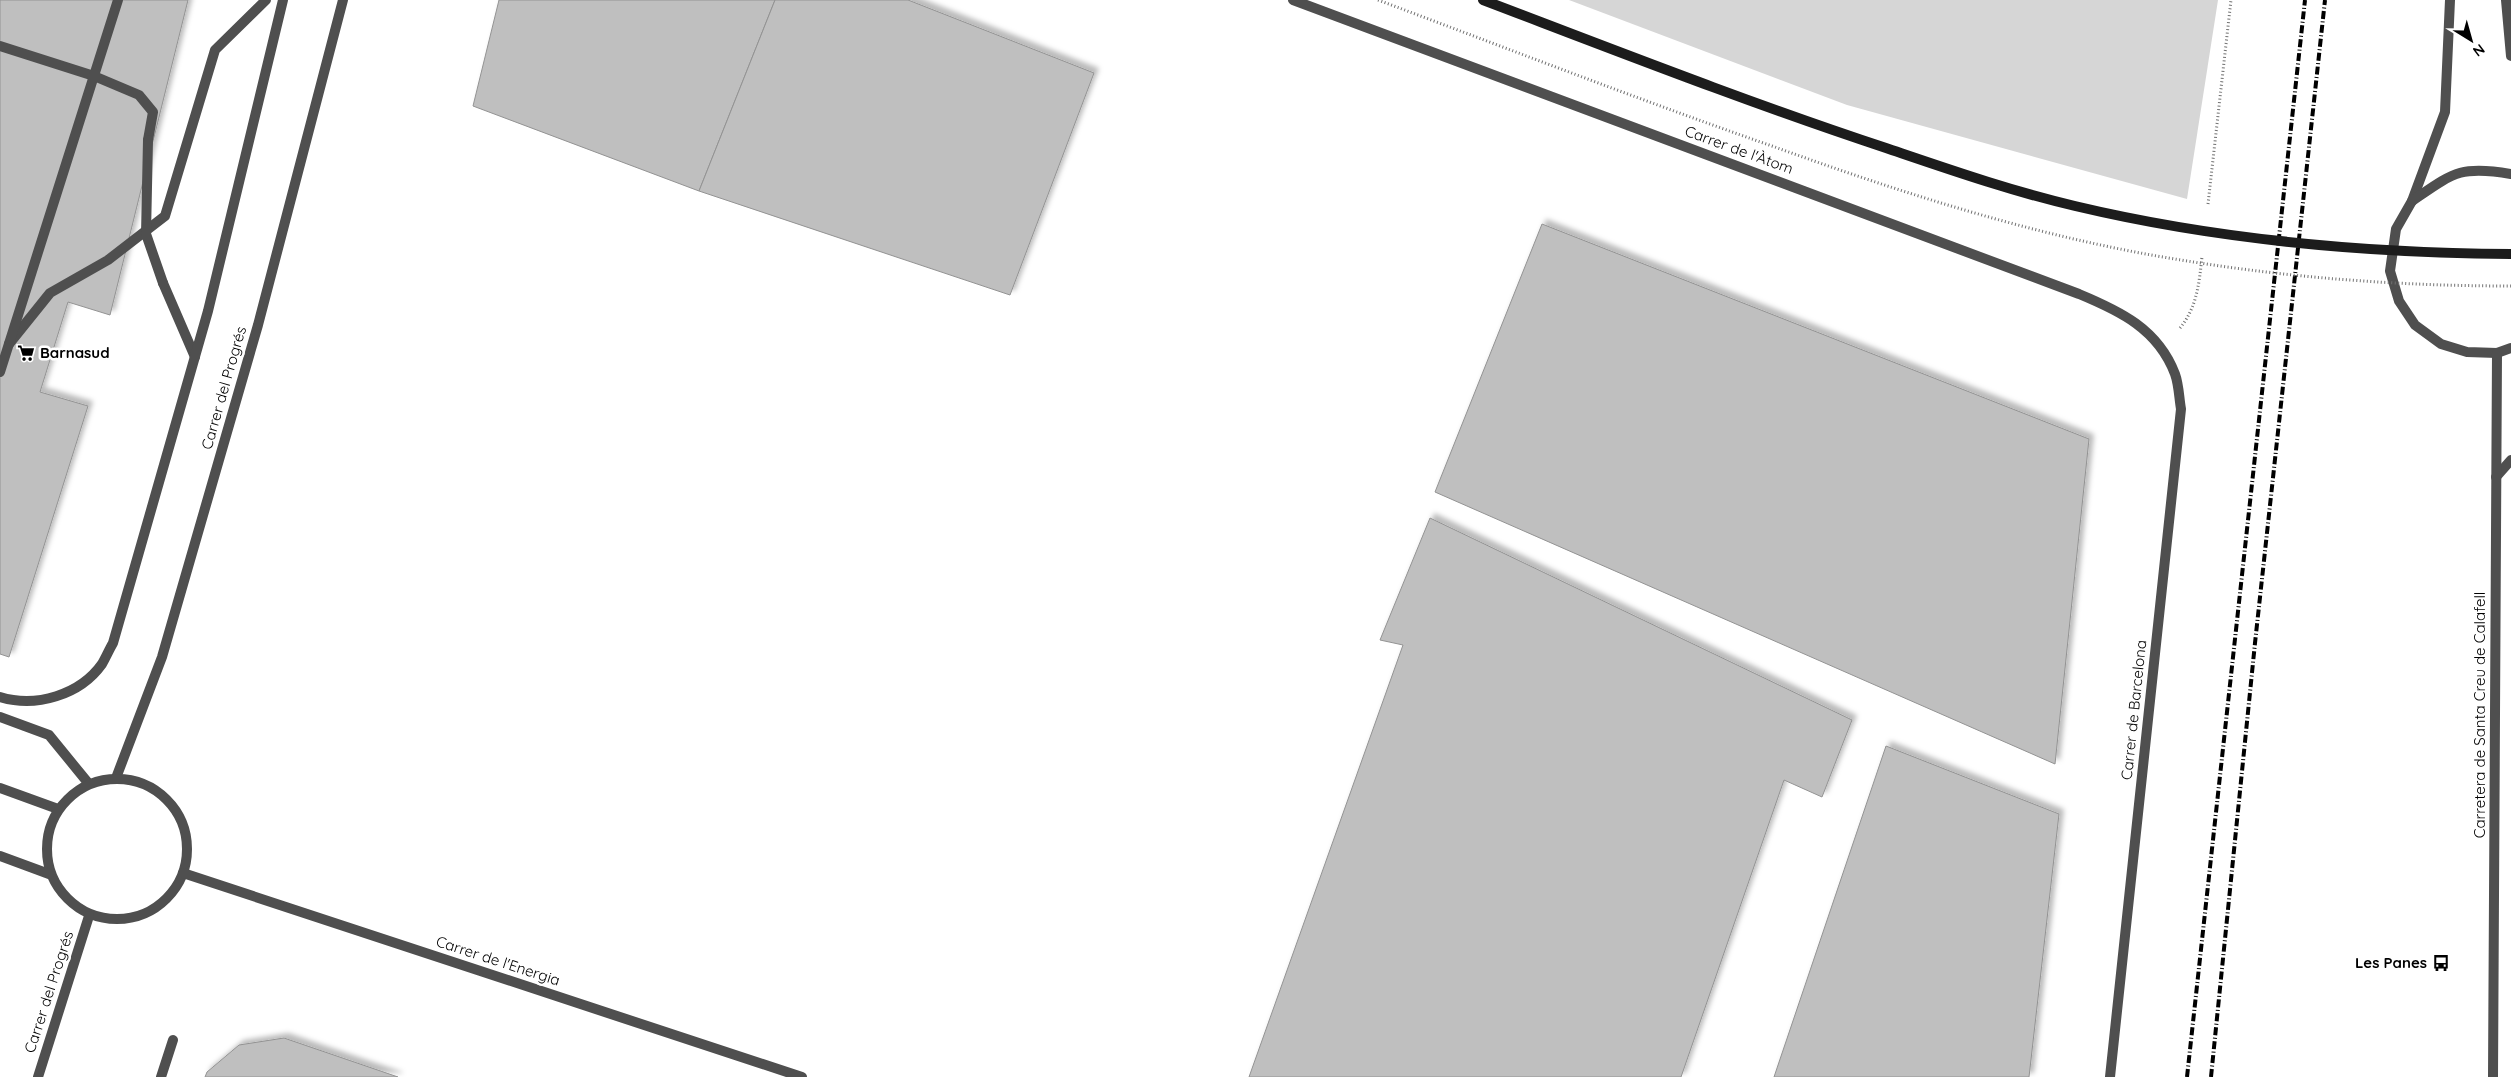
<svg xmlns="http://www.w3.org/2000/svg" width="2511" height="1077" font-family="Quicksand,sans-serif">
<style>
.green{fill:#d6d6d6}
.building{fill:#bfbfbf;stroke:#939393;filter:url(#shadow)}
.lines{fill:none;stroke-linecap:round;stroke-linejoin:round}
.path{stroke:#717171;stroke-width:3;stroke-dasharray:1 2.5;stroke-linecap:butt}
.service{stroke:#4f4f4f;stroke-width:10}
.minor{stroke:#4f4f4f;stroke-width:10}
.tertiary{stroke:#4f4f4f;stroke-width:10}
.rail{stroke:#000;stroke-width:4;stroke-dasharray:8 2.5 1 2.5;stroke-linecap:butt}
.path-bridge{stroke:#717171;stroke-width:3;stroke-dasharray:1 2.5;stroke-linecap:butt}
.service-bridge{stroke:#4f4f4f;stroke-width:10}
.secondary-bridge{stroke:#1c1c1c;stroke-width:10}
.labels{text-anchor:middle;stroke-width:5;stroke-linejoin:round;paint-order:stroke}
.street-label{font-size:15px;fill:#000;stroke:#fff}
.poi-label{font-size:15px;font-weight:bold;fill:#000;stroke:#fff;text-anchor:start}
</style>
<defs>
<filter id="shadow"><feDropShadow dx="4.5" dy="-4.5" stdDeviation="2.5" flood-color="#0004"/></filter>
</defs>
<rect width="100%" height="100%" fill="#fff"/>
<polygon class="green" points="1569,0 2218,0 2187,199 1847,105"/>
<g class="building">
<polygon points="0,0 188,0 110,315 68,302 40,392 88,406 9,657 0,654"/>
<polygon points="499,0 775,0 699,191 473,106"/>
<polygon points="775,0 908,0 1094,73 1010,295 699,191"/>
<polygon points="1542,224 2089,439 2055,764 1435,492"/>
<polygon points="1430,518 1852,720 1822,797 1784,780 1681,1077 1249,1077 1403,645 1380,640"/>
<polygon points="1886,746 2059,814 2029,1077 1774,1077"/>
<polygon points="284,1038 398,1077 205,1077 207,1072 239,1045"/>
</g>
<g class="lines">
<g class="path">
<polyline points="2208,204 2231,0"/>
<path d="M2180 328C2197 307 2199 284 2202 257"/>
</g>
<g class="service">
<polyline points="0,46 94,76 139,95 153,112 148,140"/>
<polyline points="163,283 195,357"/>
<polyline points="9,344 50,293 108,260 165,216 215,50 266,0"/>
<polyline points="0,372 118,0"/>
<polyline points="0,788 58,809"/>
<polyline points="161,1077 173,1040"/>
</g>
<g class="minor">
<path d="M1293 0 2079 294C2120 311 2158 329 2175 374 2179 385 2179 398 2181 409L2110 1077"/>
<path d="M0 697C36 708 80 695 102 664 106 657 109 650 113 643L208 311 283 0"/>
<polyline points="0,717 49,735 89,784"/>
<polyline points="116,778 162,657 258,325 343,0"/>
<circle cx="117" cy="849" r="70"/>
<polyline points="0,856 49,874"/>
<polyline points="183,873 802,1077"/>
<polyline points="38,1077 89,916"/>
</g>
<g class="tertiary">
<polyline points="2450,0 2445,112 2412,201 2396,229 2390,271 2399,301 2415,325 2441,344 2467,352 2497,353 2511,348"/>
<polyline points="2506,0 2511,56"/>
<path d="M2412 201C2453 173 2460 165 2511 174"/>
<polyline points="2496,477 2511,460"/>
<polyline points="2493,1077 2497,353"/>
</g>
<g class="rail">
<polyline points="2187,1077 2305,0"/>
<polyline points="2211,1077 2255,643 2325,0"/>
</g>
<path class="path-bridge" d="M1378 0C1509 49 1640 100 1772 146 1905 194 2041 238 2181 260 2291 278 2400 286 2511 286"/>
<polyline class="service-bridge" points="148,140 146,234 163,283"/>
<path class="secondary-bridge" d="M1483 0C1617 51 1750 103 1886 148 1948 169 2011 191 2075 206 2218 240 2364 253 2511 254"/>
</g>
<defs>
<g id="supermarket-bare" transform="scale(1.35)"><path d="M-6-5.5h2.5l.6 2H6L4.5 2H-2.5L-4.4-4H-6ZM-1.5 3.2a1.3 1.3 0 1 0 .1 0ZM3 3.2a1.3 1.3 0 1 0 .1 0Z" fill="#000" stroke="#fff" stroke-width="2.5" paint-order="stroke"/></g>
<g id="bus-bare" transform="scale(1.35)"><path d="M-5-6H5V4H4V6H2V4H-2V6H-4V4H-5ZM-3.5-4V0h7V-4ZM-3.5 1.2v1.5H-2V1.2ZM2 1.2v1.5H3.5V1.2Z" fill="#000" stroke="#fff" stroke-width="2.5" paint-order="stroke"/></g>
</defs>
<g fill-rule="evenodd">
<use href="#supermarket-bare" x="26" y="353"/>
<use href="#bus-bare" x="2441" y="963"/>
</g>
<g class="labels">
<g class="street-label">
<text transform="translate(1739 150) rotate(20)" y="5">Carrer de l'Àtom</text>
<text transform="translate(224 388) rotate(-74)" y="5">Carrer del Progrés</text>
<text transform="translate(2134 710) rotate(-84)" y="5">Carrer de Barcelona</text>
<text transform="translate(2480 715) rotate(-90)" y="5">Carretera de Santa Creu de Calafell</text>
<text transform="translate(498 961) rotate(18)" y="5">Carrer de l'Energia</text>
<text transform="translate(49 992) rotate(-72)" y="5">Carrer del Progrés</text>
</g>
<g class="poi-label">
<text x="40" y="358">Barnasud</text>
<text x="2427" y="968" text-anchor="end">Les Panes</text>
</g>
</g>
<g transform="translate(2471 40) rotate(143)" stroke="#ffffff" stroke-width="4" paint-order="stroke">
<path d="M0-4L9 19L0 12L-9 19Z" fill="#000000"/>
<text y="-8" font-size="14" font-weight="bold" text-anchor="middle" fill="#000000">N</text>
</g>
</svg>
